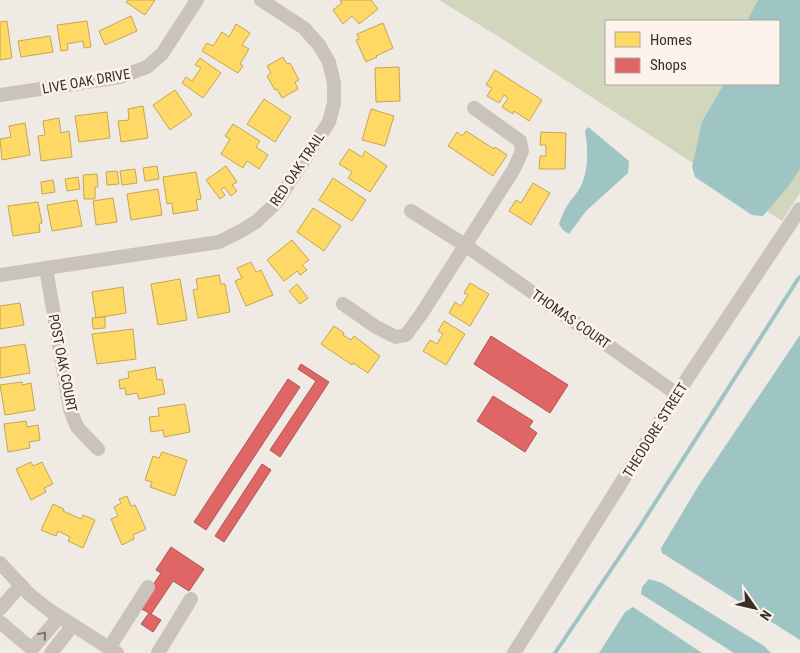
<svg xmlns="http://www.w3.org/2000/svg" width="800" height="653" font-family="'Roboto Condensed',sans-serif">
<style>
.green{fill:#d2d6bd;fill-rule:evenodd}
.water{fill:#9ec4c3}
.homes{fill:#ffd966;stroke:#c4a654}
.shops{fill:#e06666;stroke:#ae5554}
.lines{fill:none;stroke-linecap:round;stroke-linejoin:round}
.stream{stroke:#9ec4c3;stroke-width:4}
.minor{stroke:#cac2bc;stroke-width:14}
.oneway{stroke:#7b716b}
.labels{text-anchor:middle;stroke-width:5;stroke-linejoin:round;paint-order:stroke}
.street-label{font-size:14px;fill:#3b2e29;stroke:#fcf4ec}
</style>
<rect width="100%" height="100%" fill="#f0eae4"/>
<path class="green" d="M439 0H800V193L782 221 496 35ZM606 21H779V84H606Z"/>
<g class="water">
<polygon points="758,0 800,0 800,169 788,187 763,216 752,215 695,177 692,167 702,122 724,84 779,84 779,21 747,21"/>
<path d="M588 127 629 161 628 173 586 211 569 234 563 230 559 224C561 218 564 211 567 206 571 199 577 194 581 186 589 169 588 149 585 131Z"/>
<polygon points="800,335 800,640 662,553 661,548 699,485"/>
<polygon points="649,579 662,583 764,646 771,653 734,653 641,594 642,587"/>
<polygon points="633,607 702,653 599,653 625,612"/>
</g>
<g class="homes">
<polygon points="128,0 155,0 145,15 126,2"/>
<polygon points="340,0 371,0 378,9 359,24 352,16 343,24 333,10 342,3"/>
<polygon points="131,16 137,31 105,45 99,31"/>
<polygon points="7,21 12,58 0,60 0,22"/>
<polygon points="87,21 91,47 84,48 83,41 67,44 68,50 61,51 57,25"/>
<polygon points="383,23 393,48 376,56 377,57 366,62 356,40 359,39 357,34"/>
<polygon points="236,24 250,33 242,45 249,49 240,64 243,66 238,73 202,51 207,43 213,46 222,32 229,37"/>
<polygon points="50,36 53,52 21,57 18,41"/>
<polygon points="283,57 287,64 290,63 299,80 295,82 298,89 282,98 277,89 275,90 267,76 271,73 267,66"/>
<polygon points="200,58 221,73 203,98 182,83 186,77 192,81 201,68 195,65"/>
<polygon points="399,67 400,101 376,102 375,68"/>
<polygon points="495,70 542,100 529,121 514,111 513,114 502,107 508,98 504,95 499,103 487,96 492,88 486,85"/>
<polygon points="175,90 192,115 170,130 153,105"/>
<polygon points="264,99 291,117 275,142 247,124"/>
<polygon points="143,106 148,138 121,142 118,121 129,120 128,109"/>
<polygon points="371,109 394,116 385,146 362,140"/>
<polygon points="107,112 110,138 79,142 75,116"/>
<polygon points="59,118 61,133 69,131 72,157 41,161 38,136 45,135 43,121"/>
<polygon points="25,123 30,155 2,160 0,139 11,137 9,126"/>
<polygon points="233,124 260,141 256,147 268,155 259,169 247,161 243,168 221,154 230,139 225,136"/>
<polygon points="466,131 494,149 495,147 507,155 493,176 448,146 457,132 462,136"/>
<polygon points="541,132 566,133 565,169 539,169 540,156 546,156 546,145 540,145"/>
<polygon points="349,149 362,157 365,151 387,166 370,192 348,178 352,172 339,164"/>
<polygon points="157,166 159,179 145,181 143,168"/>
<polygon points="226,166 237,182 232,185 237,191 231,196 224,187 221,190 225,195 220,199 206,180"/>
<polygon points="135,169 137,183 122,185 120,171"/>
<polygon points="117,171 119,184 107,185 106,172"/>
<polygon points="196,172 201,199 196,200 198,210 173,214 172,203 167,204 163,177"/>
<polygon points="97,174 98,187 95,187 95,199 84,199 83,175"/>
<polygon points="78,177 80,189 67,191 65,179"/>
<polygon points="333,178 366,200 352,221 319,200"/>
<polygon points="53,180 55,192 42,194 41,182"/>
<polygon points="533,183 550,193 531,225 509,211 516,200 521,203"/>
<polygon points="158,189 162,215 131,220 127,194"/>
<polygon points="113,198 117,222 96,225 93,201"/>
<polygon points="77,200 82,226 52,231 47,205"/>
<polygon points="38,202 42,223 39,224 40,232 13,236 8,206"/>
<polygon points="313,208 341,226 324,251 297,232"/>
<polygon points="292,240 309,260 302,265 307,270 300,275 297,271 284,281 267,260"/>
<polygon points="251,262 256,272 261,270 273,295 246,306 235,281 242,278 237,268"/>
<polygon points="219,275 221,284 225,284 230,312 198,318 193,290 198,289 196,279"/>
<polygon points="180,279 187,320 158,325 151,284"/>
<polygon points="470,283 489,294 470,326 449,313 455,302 461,306 468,295 464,293"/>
<polygon points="297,284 308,298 300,304 289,291"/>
<polygon points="123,287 126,313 96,318 92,292"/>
<polygon points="20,303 24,325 0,329 0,306"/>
<polygon points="105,317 105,328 93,329 92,318"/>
<polygon points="444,321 465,334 446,365 423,351 430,340 437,344 443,334 438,331"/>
<polygon points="334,326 344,333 343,335 351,340 354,336 380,356 368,373 353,363 352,365 321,344"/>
<polygon points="133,329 136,359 97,364 92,334"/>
<polygon points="25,344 30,373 0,378 0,348"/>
<polygon points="155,367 157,380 162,379 165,394 139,399 137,393 126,395 125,388 120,389 119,380 129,378 128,372"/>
<polygon points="22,382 22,385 31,383 35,410 5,415 0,385"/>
<polygon points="185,404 190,432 164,437 163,430 151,432 149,417 159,416 158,408"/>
<polygon points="26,421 27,427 38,425 40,440 29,442 30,448 8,452 4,424"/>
<polygon points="162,452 187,460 175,496 150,487 152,482 145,480 153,456 159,458"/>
<polygon points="31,462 33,466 42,462 53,484 44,488 46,492 31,500 16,469"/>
<polygon points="127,496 131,506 135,505 146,529 133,535 134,539 122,545 111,519 118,516 114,507 121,503 119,499"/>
<polygon points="53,504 64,509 63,511 81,519 83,515 95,520 83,548 68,541 70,537 58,531 56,536 41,530"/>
</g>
<g class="shops">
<polygon points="491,336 568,385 550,413 474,364"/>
<polygon points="301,364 329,382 280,457 270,450 316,381 298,369"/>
<polygon points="288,379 300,387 206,530 194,522"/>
<polygon points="493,396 533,421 529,427 537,433 525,452 477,421"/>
<polygon points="262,464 271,470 224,542 215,536"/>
<polygon points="171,547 204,569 189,591 173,581 151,614 161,620 153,632 141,624 149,613 138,607 161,573 156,570"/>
</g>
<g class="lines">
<polyline class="stream" points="555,653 639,528 798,279 800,277"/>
<g class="minor">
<polyline points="0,95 120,77 147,67 162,54 197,0"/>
<polyline points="411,211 465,245 677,394"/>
<polyline points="46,268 70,409 77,427 98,449"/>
<polyline points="0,275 219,242 241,231 257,221 276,203 329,122 334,103 334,83 329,62 319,45 304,28 261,0"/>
<polyline points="343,304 376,327 396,337 406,335 422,313 514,169 522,151 520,141 474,108"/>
<polyline points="0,563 29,594 49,610 117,653"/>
<polyline points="0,609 21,585"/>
<polyline points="0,622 32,649 59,617"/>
<polyline points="109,648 148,587"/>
<polyline points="51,653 73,625"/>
<polyline points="158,653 191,599"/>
<polyline points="514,653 677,394 800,209"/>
</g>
</g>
<defs><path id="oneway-chevron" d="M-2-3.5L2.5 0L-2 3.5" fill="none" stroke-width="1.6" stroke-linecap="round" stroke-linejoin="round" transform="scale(1.25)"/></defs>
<use class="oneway" href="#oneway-chevron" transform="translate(43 635) rotate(-50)"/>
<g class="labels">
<g class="street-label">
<text transform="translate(86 81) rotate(-10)" y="5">LIVE OAK DRIVE</text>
<text transform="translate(297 169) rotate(-56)" y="5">RED OAK TRAIL</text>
<text transform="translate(571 319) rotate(35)" y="5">THOMAS COURT</text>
<text transform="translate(63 363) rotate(79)" y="5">POST OAK COURT</text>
<text transform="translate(655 430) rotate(-58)" y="5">THEODORE STREET</text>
</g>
</g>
<rect x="605" y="20" width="175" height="65" fill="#fcf4ec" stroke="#afa59e"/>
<rect x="615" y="32" width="25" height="15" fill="#ffd966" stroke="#afa59e"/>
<text x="650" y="45" font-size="15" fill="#3b2e29">Homes</text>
<rect x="615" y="58" width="25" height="15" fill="#e06666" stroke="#afa59e"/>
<text x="650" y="70" font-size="15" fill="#3b2e29">Shops</text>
<g transform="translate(755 608) rotate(124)" stroke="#fcf4ec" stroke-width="4" paint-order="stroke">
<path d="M0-4L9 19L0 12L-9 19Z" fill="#3b2e29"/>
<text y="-8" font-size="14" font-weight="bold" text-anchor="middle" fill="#3b2e29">N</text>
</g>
</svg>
